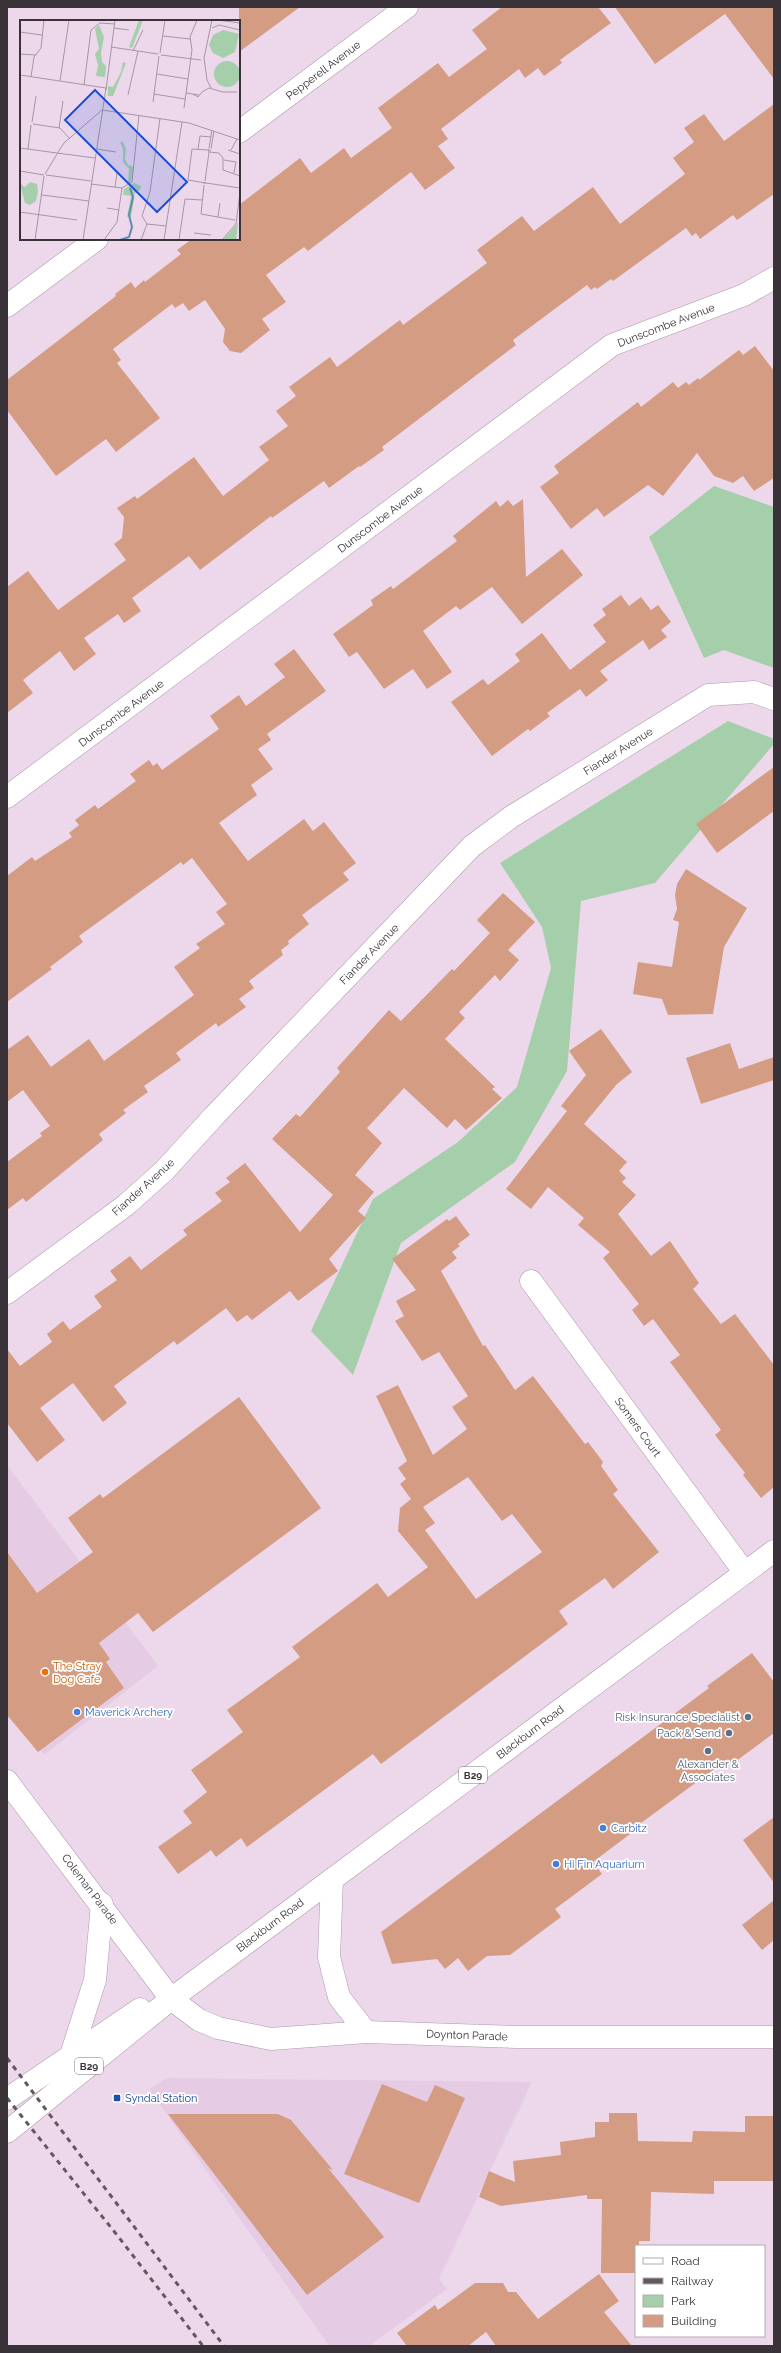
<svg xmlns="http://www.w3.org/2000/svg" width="781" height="2353" font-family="Raleway,sans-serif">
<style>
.built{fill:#e6cbe4}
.green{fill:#a5cfab}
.building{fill:#d39c83;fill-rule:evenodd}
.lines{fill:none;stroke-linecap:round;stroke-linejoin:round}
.minor-casing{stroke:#ac98ab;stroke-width:23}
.tertiary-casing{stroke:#ac98ab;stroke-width:23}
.primary-casing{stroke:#ac98ab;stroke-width:23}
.minor{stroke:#fff;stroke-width:22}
.tertiary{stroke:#fff;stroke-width:22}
.primary{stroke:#fff;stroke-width:22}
.rail{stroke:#635861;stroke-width:3;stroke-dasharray:5 5;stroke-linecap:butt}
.food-dot{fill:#e8710a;stroke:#fff;stroke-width:1.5}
.shop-dot{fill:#3f7fe0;stroke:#fff;stroke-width:1.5}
.service-dot{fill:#5c6f8a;stroke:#fff;stroke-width:1.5}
.transit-dot{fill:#1a4fb4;stroke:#fff;stroke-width:1.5}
.labels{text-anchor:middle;stroke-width:3.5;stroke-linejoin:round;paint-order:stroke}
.shield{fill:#fff;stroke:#757074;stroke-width:1}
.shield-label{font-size:10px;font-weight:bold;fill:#3a3239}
.street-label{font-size:11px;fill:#3a3239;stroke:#fff}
.food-label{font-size:11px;fill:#c56008;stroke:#fff;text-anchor:start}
.shop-label{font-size:11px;fill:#366cbe;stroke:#fff;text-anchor:start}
.service-label{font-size:11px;fill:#4e5e75;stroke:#fff;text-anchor:end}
.transit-label{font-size:11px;fill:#164399;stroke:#fff;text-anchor:start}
.inset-river{fill:none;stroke:#608bb1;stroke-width:2}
.inset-road{fill:none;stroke:#a596a4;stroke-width:1}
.view{fill:#1d4ed8;fill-opacity:0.15;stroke:#1d4ed8;stroke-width:2}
.inset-edge{fill:none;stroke:#3a3239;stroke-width:2}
</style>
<rect width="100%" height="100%" fill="#edd8eb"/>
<g class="built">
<polygon points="7,1465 158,1666 44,1755 7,1706"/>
<polygon points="167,2078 532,2082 439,2279 447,2289 369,2346 329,2346 149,2089"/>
</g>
<g class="green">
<polygon points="714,486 774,507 774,668 724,650 704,658 649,537"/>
<polygon points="728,721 774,739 774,744 655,883 581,901 567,1071 515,1162 401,1243 353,1375 311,1331 373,1199 458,1142 517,1087 551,968 542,927 500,863"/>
</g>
<g class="building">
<polygon points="239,7 300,7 239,52"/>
<polygon points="502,7 598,7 611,23 560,60 562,63 544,76 538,68 525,78 519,69 441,129 448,139 438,146 455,168 425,190 411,172 308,251 304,247 266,275 286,302 262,319 270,330 241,353 230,351 223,342 225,329 205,300 189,311 183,303 175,308 172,304 113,349 121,360 117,363 160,418 116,452 106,439 56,476 7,410 7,380 116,296 115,294 131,282 135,288 144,280 145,282 181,254 177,250 192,239 239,239 239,205 300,158 311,173 344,148 351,158 392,128 378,108 438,63 449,77 487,49 472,30"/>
<polygon points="615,7 774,7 774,79 725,14 655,64"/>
<polygon points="774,104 774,194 737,220 733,215 700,239 696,233 692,236 686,228 613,281 611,279 597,289 595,287 591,290 587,285 513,340 516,345 382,447 384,450 360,467 359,466 329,488 324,481 272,518 271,516 200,570 189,556 132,598 141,611 124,623 118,614 84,638 96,654 74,671 60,651 23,680 33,693 7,713 7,587 28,571 58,610 126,560 114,544 122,538 124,517 117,508 135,496 137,499 194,457 223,496 269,460 259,447 288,426 276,411 296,396 289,387 330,357 337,367 400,320 403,325 487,263 477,250 522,216 534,231 593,187 620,224 685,174 673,158 694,142 684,128 704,114 724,141"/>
<polygon points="755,346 774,371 774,478 754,491 743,476 733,483 714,476 697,453 663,496 648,485 604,517 597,508 571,529 540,487 559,473 554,466 638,402 641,407 673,382 678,388 686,382 689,385 698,378 699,380 739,350 743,355"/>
<polygon points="523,499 526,577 562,549 583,575 522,624 492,587 460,610 456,606 423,631 452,672 427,689 413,669 384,689 357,652 349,657 333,634 373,605 371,600 391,586 393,589 457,541 453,536 496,501 500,507 508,500 513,506"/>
<polygon points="621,595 629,606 641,597 651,610 658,605 671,622 661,630 667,637 649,650 643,640 600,671 608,680 586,697 580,689 547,713 550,716 530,731 528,729 492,756 451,702 483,679 488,685 520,661 515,654 542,633 570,670 606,642 593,625 606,615 602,609"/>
<polygon points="294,649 326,691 267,734 271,740 258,749 273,769 251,785 257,795 219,823 248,861 304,819 313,831 324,822 356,863 343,873 349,880 302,915 309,924 288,941 289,944 281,950 283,955 249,981 254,988 239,999 246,1007 218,1027 216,1023 176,1053 181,1060 144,1086 148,1092 123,1110 126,1113 99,1134 103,1140 26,1202 23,1198 7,1210 7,1162 42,1136 40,1133 50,1126 23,1090 7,1102 7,1050 28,1035 51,1067 89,1039 104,1061 194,995 174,967 200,948 196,944 225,924 216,912 227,904 192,858 183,865 181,862 79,936 83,942 50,967 52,969 7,1002 7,876 32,857 35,861 72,837 69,833 79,825 75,820 95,805 98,809 136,781 130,774 149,760 153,766 157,763 162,770 219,729 210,716 239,695 246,706 285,677 274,664"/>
<polygon points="774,767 774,811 717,853 696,824"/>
<polygon points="686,869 747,908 724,947 713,1014 668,1015 662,999 633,994 638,962 672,967 679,922 673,920 677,909 675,895 677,884"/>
<polygon points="503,893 535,922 508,950 519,960 500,981 495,975 459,1012 465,1018 445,1039 495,1087 492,1089 502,1098 466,1130 455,1119 447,1128 404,1088 367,1128 382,1143 355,1175 374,1192 358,1211 366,1218 329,1259 338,1271 298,1301 290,1291 252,1320 247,1315 237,1322 226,1308 177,1345 174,1341 114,1386 127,1403 103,1422 73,1383 40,1408 65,1440 37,1462 7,1423 7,1349 20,1366 52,1342 47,1334 63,1321 70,1330 102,1307 94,1296 117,1280 110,1271 130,1256 141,1270 187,1235 183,1230 222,1201 215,1193 230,1182 226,1178 245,1163 300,1232 333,1195 272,1139 296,1114 300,1117 340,1072 337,1068 389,1010 401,1021 452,969 454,971 490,933 477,920"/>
<polygon points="601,1029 632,1072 617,1084 584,1124 627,1162 619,1171 626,1178 622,1182 636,1195 618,1214 651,1256 670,1241 699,1283 693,1289 721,1324 735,1314 774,1365 774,1487 761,1498 743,1475 745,1473 715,1435 721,1430 670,1362 680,1355 653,1319 644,1326 632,1310 639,1304 603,1258 610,1252 578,1225 584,1218 548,1187 531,1209 506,1189 567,1111 561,1106 586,1075 569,1051"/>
<polygon points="730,1043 739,1069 774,1057 774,1080 701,1104 686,1058"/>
<path d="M456 1216 470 1235 458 1244 460 1246 452 1252 457 1258 441 1271 483 1346 485 1345 515 1390 533 1376 585 1444 588 1442 603 1462 601 1466 618 1490 613 1494 659 1552 613 1589 605 1578 559 1611 568 1624 381 1764 373 1754 247 1847 241 1838 216 1857 211 1850 178 1874 158 1847 192 1823 183 1811 207 1792 191 1770 243 1732 227 1710 300 1657 292 1647 377 1583 388 1597 428 1567 398 1531 400 1508 411 1499 400 1484 406 1479 398 1468 407 1461 376 1396 398 1385 433 1455 467 1429 452 1407 468 1396 439 1352 422 1361 395 1321 404 1316 396 1301 416 1290 392 1259 447 1219 449 1221ZM468 1477 502 1521 512 1514 542 1552 476 1599 425 1530 435 1523 423 1507Z"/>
<polygon points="239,1397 321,1508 153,1632 138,1613 99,1643 110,1659 106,1662 124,1688 38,1752 7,1715 7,1552 37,1593 93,1552 68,1518 100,1494 103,1498"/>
<polygon points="752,1653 774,1682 774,1733 732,1764 728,1759 637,1826 638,1828 593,1862 602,1874 555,1909 561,1917 510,1955 487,1956 468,1971 458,1958 445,1969 437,1959 392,1964 381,1932 709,1688 707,1686"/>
<polygon points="774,1817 774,1883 743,1840"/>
<polygon points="774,1900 774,1940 762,1950 742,1925"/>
<polygon points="382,2084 427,2102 435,2085 465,2098 419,2203 344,2174"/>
<polygon points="609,2113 637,2113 638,2141 692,2142 693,2131 745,2132 745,2116 774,2116 774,2181 714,2181 714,2194 651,2192 650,2241 639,2241 639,2246 636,2246 636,2273 601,2273 602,2199 587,2199 587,2195 501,2206 479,2197 489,2171 515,2182 513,2161 561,2155 560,2142 595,2137 595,2122 609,2122"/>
<polygon points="168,2114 278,2114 291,2120 333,2170 328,2168 384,2237 307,2295"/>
<polygon points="599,2274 619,2301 604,2312 632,2346 496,2346 486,2332 468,2346 407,2346 397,2333 435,2305 438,2310 475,2283 503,2283 508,2292 516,2292 538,2319"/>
</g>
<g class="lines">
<g class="minor-casing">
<g id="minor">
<polyline points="239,132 407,7"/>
<polyline points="7,306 97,239"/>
<polyline points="7,797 612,345 744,295 774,278"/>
<polyline points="531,1281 745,1573"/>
<polyline points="7,1293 126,1205 164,1171 215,1115 472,846 511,817 708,695 754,692 774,699"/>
<polyline points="332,1879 329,1957 339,1997 366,2032"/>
<polyline points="171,1999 199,2020 218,2028 271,2039 366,2032 517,2037 774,2037"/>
</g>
</g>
<g class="tertiary-casing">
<polyline id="tertiary" points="7,1781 171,1999"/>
</g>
<g class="primary-casing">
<g id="primary">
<polyline points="71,2055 95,1980 102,1904"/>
<polyline points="7,2099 140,2009"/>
<polyline points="7,2132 171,1999 774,1551"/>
</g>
</g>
<use href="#minor" class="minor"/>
<use href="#tertiary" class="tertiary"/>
<use href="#primary" class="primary"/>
<g class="rail">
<polyline points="7,2058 224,2346"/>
<polyline points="7,2098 117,2235 203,2346"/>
</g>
</g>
<circle class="food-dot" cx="45" cy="1672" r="4"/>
<g class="shop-dot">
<circle cx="77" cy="1712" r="4"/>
<circle cx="603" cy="1828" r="4"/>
<circle cx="556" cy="1864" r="4"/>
</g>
<g class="service-dot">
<circle cx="748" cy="1717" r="4"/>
<circle cx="729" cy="1733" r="4"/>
<circle cx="708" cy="1751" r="4"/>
</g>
<rect class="transit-dot" x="113" y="2094" width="8" height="8" rx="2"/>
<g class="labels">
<g class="shield">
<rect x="459" y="1767" width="28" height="16" rx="3"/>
<rect x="75" y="2058" width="28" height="16" rx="3"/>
</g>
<g class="shield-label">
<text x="473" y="1779">B29</text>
<text x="89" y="2070">B29</text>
</g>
<g class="street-label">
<text transform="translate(323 70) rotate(-37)" y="4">Pepperell Avenue</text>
<text transform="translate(666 325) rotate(-21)" y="4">Dunscombe Avenue</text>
<text transform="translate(380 519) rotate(-37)" y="4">Dunscombe Avenue</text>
<text transform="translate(121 713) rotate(-37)" y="4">Dunscombe Avenue</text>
<text transform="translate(618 751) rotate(-32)" y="4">Fiander Avenue</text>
<text transform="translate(369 954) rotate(-46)" y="4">Fiander Avenue</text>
<text transform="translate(143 1187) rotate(-42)" y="4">Fiander Avenue</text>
<text transform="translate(638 1427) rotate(54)" y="4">Somers Court</text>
<text transform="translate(530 1732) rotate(-37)" y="4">Blackburn Road</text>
<text transform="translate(90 1889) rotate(53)" y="4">Coleman Parade</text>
<text transform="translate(270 1925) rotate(-37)" y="4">Blackburn Road</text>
<text transform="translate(467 2035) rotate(2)" y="4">Doynton Parade</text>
</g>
<g class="food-label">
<text x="53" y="1670">The Stray<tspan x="53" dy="13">Dog Cafe</tspan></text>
</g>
<g class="shop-label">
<text x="85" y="1716">Maverick Archery</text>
<text x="611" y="1832">Carbitz</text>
<text x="564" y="1868">Hi Fin Aquarium</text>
</g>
<g class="service-label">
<text x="740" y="1721">Risk Insurance Specialist</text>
<text x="721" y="1737">Pack &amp; Send</text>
<text x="708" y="1768" text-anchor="middle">Alexander &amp;<tspan x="708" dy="13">Associates</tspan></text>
</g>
<g class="transit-label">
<text x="125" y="2102">Syndal Station</text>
</g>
</g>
<g transform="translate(20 20)">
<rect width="220" height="220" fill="#edd8eb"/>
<path d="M119 0H123L112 28 109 27ZM79 5 84 17 81 33 82 42 86 46 85 57 76 56 78 45 75 34 79 29 75 9ZM203 10 219 14 215 32 203 38 193 33 189 25 193 15ZM194 54a13 13 0 1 1 26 0a13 13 0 1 1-26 0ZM103 42 106 43 93 76H88V66L93 67 101 52ZM100 122H103L106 129 105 139 108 145 114 147 111 162 108 163 109 149 103 142V129ZM10 162 17 164 18 171 16 181 10 185 5 183 0 164 5 167ZM114 163 121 166 120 170 115 173 111 197H107L111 176 103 175 104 169ZM218 203 216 220H203Z" fill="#a5cfab"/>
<path class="inset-river" d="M100 220 109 217 112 207 109 195 113 177 110 168"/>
<path class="inset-road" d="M197 0 220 3M94 8 109 10M192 8 199 5 220 10M0 12 22 15M143 16 170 19M91 27 138 34M113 31 123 10M140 33 145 0M0 34 16 35M141 35 181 40M137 54 168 59M0 55 86 68M11 57 14 37 21 28 24 0M40 61 49 0M64 65 71 10 80 3 95 4M191 68 187 60 184 38 192 0M86 70 95 0M166 73 179 75M134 74 165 79M173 74 178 77 182 72 189 68 203 72H217M108 75 118 31M133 82 139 36M164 88 172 30 170 17 177 0M140 98 130 172 122 196 127 204 146 206M12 102 16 76M13 104 40 108 50 119M39 108 43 81M0 128 37 133M189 128 192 110M8 129 11 105M77 129 96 132M178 129 180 116 191 117M191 129 194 111M208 130 220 134M211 130 217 119M191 131 188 129 189 132 199 133 203 138V150L220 156M38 132 44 123 82 90 169 103 220 120M39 133H37L75 138M204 140 216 142 214 153M0 151 24 155M25 154 37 134M26 155 71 161M185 161 189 132M183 163H186L168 160 172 129 188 130M186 163 220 168M71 164 102 168 112 162 119 95M184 165 181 194 215 200M95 167 97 153M22 175 69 181M87 188 99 190M0 192 57 200M198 197 200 183M174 213 191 215M15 220 24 156M63 220 86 68M84 220 97 202 102 168M121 220 127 204M144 220 162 102M159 220 165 179 182 180M202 220 216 204 220 172"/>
<path class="view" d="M75 70 167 162 137 192 45 100Z"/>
<rect width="220" height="220" class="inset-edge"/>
</g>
<rect width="781" height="2353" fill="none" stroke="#3a3239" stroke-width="16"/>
<rect x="635" y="2245" width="130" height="92" fill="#ffffff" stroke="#b0adb0"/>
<rect x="643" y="2258" width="20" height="6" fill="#ffffff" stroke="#b0adb0"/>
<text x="671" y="2265" font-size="12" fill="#3a3239">Road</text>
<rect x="643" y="2278" width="20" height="6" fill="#635861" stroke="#b0adb0"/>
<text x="671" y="2285" font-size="12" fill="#3a3239">Railway</text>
<rect x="643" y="2295" width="20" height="12" fill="#a5cfab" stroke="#b0adb0"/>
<text x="671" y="2305" font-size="12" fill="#3a3239">Park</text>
<rect x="643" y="2315" width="20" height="12" fill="#d39c83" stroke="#b0adb0"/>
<text x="671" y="2325" font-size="12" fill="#3a3239">Building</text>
</svg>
